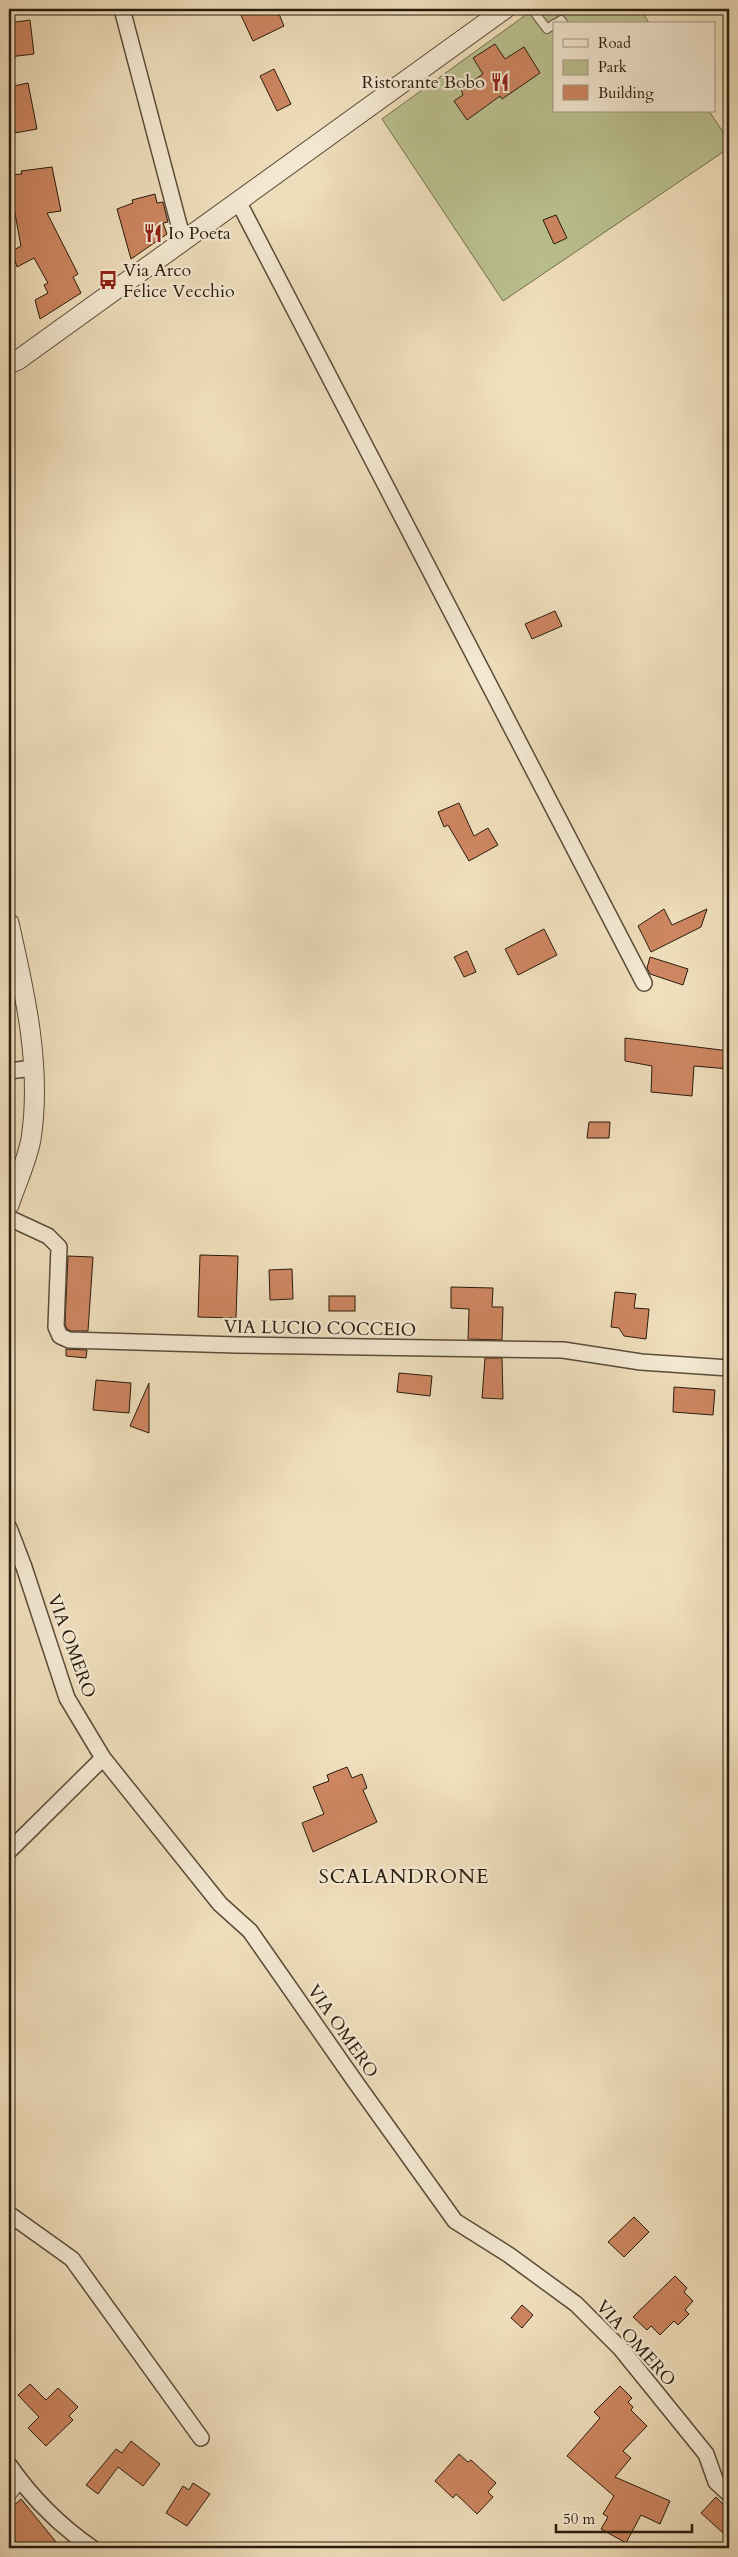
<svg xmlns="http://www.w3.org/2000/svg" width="738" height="2557" font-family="Cardo,serif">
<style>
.green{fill:#bbc190;stroke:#726e4e}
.building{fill:#ce8762;stroke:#281b0d}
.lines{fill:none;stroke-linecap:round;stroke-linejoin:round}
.service-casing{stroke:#5a4c39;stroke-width:10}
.minor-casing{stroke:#5a4c39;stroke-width:18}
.tertiary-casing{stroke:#5a4c39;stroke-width:21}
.service{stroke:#f5ead4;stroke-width:8}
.minor{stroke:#f5ead4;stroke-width:15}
.tertiary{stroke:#f5ead4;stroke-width:19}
.labels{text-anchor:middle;stroke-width:4.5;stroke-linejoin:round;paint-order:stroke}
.poi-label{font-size:18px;fill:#281b0d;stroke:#f5ead4;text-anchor:start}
.street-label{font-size:18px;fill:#281b0d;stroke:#f5ead4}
.quarter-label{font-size:20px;letter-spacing:1px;fill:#281b0d;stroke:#f5ead4}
</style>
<rect width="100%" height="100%" fill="#f0dfbd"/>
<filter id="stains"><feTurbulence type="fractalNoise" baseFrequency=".004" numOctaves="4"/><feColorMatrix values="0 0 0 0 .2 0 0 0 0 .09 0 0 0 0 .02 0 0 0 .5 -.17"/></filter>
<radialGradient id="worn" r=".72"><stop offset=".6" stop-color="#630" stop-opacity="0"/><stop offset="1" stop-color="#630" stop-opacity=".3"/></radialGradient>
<polygon class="green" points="534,9 640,9 650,24 554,24 554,111 709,111 729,141 729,148 503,301 382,119"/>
<g class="building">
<polygon points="238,9 277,9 284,26 253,41"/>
<polygon points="30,20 34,54 9,57 9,23"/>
<polygon points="495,44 505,59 524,47 540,73 502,99 500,96 467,120 454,101 463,95 461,89 483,74 473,58"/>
<polygon points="274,69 291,104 277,111 260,76"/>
<polygon points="28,83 37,129 9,134 9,87"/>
<polygon points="52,167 61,211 47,213 78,274 73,277 81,293 40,319 35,300 48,293 44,285 48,283 34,258 17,267 12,251 21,246 9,181 10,175 22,174 21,171"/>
<polygon points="155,194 157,203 163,202 168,222 163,223 167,234 131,259 117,209 133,203 132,200"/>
<polygon points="556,215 567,238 554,244 543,220"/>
<polygon points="555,611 562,626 532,639 525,624"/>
<polygon points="459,803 474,836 488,828 498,845 469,861 448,825 444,827 438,812"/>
<polygon points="664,909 672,925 707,909 701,927 651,952 638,926"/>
<polygon points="544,929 557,955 518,975 505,949"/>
<polygon points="467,951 476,972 464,977 454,957"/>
<polygon points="650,957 688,969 683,985 650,974 647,968"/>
<polygon points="625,1038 729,1051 729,1069 694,1066 692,1096 651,1092 652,1066 625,1061"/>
<polygon points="589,1122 610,1122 609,1138 587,1138"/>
<polygon points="200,1255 238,1256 236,1318 198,1317"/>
<polygon points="68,1256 93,1257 88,1331 71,1331 67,1329 65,1324"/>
<polygon points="292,1269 293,1299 270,1300 269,1270"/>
<polygon points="451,1287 493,1288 492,1307 503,1307 502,1340 468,1339 469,1309 451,1308"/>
<polygon points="615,1292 636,1294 634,1308 649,1309 646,1339 624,1336 619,1328 611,1327"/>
<rect x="329" y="1296" width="26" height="15"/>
<polygon points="66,1349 87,1350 86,1358 66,1356"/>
<polygon points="485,1358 502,1358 503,1399 482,1398"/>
<polygon points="399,1373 432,1376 430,1396 397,1392"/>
<polygon points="96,1380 131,1383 129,1413 93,1410"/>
<polygon points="149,1383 149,1433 130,1426"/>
<polygon points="674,1387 715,1390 713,1415 673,1412"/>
<polygon points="347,1767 352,1778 362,1774 367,1788 363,1790 377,1822 313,1852 302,1823 324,1814 313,1787 329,1781 327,1775"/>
<polygon points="634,2217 649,2232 624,2257 608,2242"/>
<polygon points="675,2276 687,2288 684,2292 693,2301 685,2310 689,2314 678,2325 674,2321 660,2335 651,2326 647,2330 633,2317"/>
<polygon points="522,2305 533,2315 522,2328 511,2318"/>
<polygon points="30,2384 46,2400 58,2388 78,2407 69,2416 73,2420 46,2446 28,2428 39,2417 18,2395"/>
<polygon points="620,2386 632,2398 628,2402 633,2407 631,2410 647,2426 623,2451 631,2458 615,2477 670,2501 660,2524 641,2515 626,2543 601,2529 608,2517 603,2514 614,2496 567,2456 600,2418 594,2412"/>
<polygon points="131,2441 160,2464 143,2486 118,2467 98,2494 86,2485 116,2449 122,2453"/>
<polygon points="459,2454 468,2462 471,2460 496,2483 488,2492 493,2497 477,2514 456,2494 453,2498 435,2481"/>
<polygon points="193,2483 210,2494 187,2526 166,2513 183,2486 189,2490"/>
<polygon points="716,2497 729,2510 729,2526 723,2533 701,2513"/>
<polygon points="21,2499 61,2548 21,2548 9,2533 9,2510"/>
</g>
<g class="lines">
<g class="service-casing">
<g id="service">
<polyline points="532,9 547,29 554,24"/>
<polyline points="555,24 561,20 564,24"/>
<polyline points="9,2499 21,2483"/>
</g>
</g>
<g class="minor-casing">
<g id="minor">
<polyline points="122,9 183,240"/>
<polyline points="238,201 644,983"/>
<polyline points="9,1071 33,1068"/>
<polyline points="9,1218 48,1236 59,1247 56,1327 60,1336 69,1340 237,1345 563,1350 641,1362 729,1368"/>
<polyline points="9,1528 24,1567 67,1698 103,1758 220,1904 250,1931 354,2080 455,2221 509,2255 576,2304 621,2349 706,2454 716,2482 729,2494"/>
<polyline points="9,1851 103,1758"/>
<polyline points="9,2214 72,2259 201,2438"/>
<path d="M9 2465C32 2498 59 2525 92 2548"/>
</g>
</g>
<g class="tertiary-casing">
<g id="tertiary">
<polyline points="9,364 18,360 505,9"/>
<path d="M9 923C25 993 42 1067 31 1139 27 1161 16 1184 9 1205"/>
</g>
</g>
<use href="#service" class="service"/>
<use href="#minor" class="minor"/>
<use href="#tertiary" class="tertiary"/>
</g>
<defs>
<g id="restaurant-bare" transform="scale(1.5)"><path d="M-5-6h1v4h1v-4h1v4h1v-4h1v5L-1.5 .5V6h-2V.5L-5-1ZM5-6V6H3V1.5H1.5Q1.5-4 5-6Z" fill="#8f2418" stroke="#f5ead4" stroke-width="2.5" paint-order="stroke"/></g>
<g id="bus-bare" transform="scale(1.5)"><path d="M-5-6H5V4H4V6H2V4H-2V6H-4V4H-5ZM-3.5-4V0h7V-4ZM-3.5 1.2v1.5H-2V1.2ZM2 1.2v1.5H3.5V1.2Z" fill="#8f2418" stroke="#f5ead4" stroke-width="2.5" paint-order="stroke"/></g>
</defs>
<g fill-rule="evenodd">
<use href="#restaurant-bare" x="500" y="82"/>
<use href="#restaurant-bare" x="153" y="233"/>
<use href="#bus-bare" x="108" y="280"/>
</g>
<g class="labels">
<g class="poi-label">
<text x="485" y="88" text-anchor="end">Ristorante Bobo</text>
<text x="168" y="239">Io Poeta</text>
<text x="123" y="276">Via Arco<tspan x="123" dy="21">Felice Vecchio</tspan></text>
</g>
<g class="street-label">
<text transform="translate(320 1328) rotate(1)" y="6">VIA LUCIO COCCEIO</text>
<text transform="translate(72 1646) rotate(70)" y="6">VIA OMERO</text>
<text transform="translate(343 2031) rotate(55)" y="6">VIA OMERO</text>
<text transform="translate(636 2343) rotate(48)" y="6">VIA OMERO</text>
</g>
<g class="quarter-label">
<text x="404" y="1883">SCALANDRONE</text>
</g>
</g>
<rect width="738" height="2557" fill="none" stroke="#f0dfbd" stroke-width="30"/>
<rect x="10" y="10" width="718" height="2537" fill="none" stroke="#281b0d" stroke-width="2.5"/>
<rect x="15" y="15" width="708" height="2527" fill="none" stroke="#281b0d"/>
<rect x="553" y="22" width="162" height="90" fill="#f5ead4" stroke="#a39784"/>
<rect x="563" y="39" width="25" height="8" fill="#f5ead4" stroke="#a39784"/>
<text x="598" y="48" font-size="15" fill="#281b0d">Road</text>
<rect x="563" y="60" width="25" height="15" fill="#bbc190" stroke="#a39784"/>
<text x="598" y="72" font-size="15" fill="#281b0d">Park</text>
<rect x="563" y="85" width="25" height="15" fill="#ce8762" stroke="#a39784"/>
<text x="598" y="98" font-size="15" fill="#281b0d">Building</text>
<path d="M556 2524v8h136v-8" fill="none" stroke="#281b0d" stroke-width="2.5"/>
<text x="563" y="2524" font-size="15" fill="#281b0d" stroke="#f5ead4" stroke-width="4" paint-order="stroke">50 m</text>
<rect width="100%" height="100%" filter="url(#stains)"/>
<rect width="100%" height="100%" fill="url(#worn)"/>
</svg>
